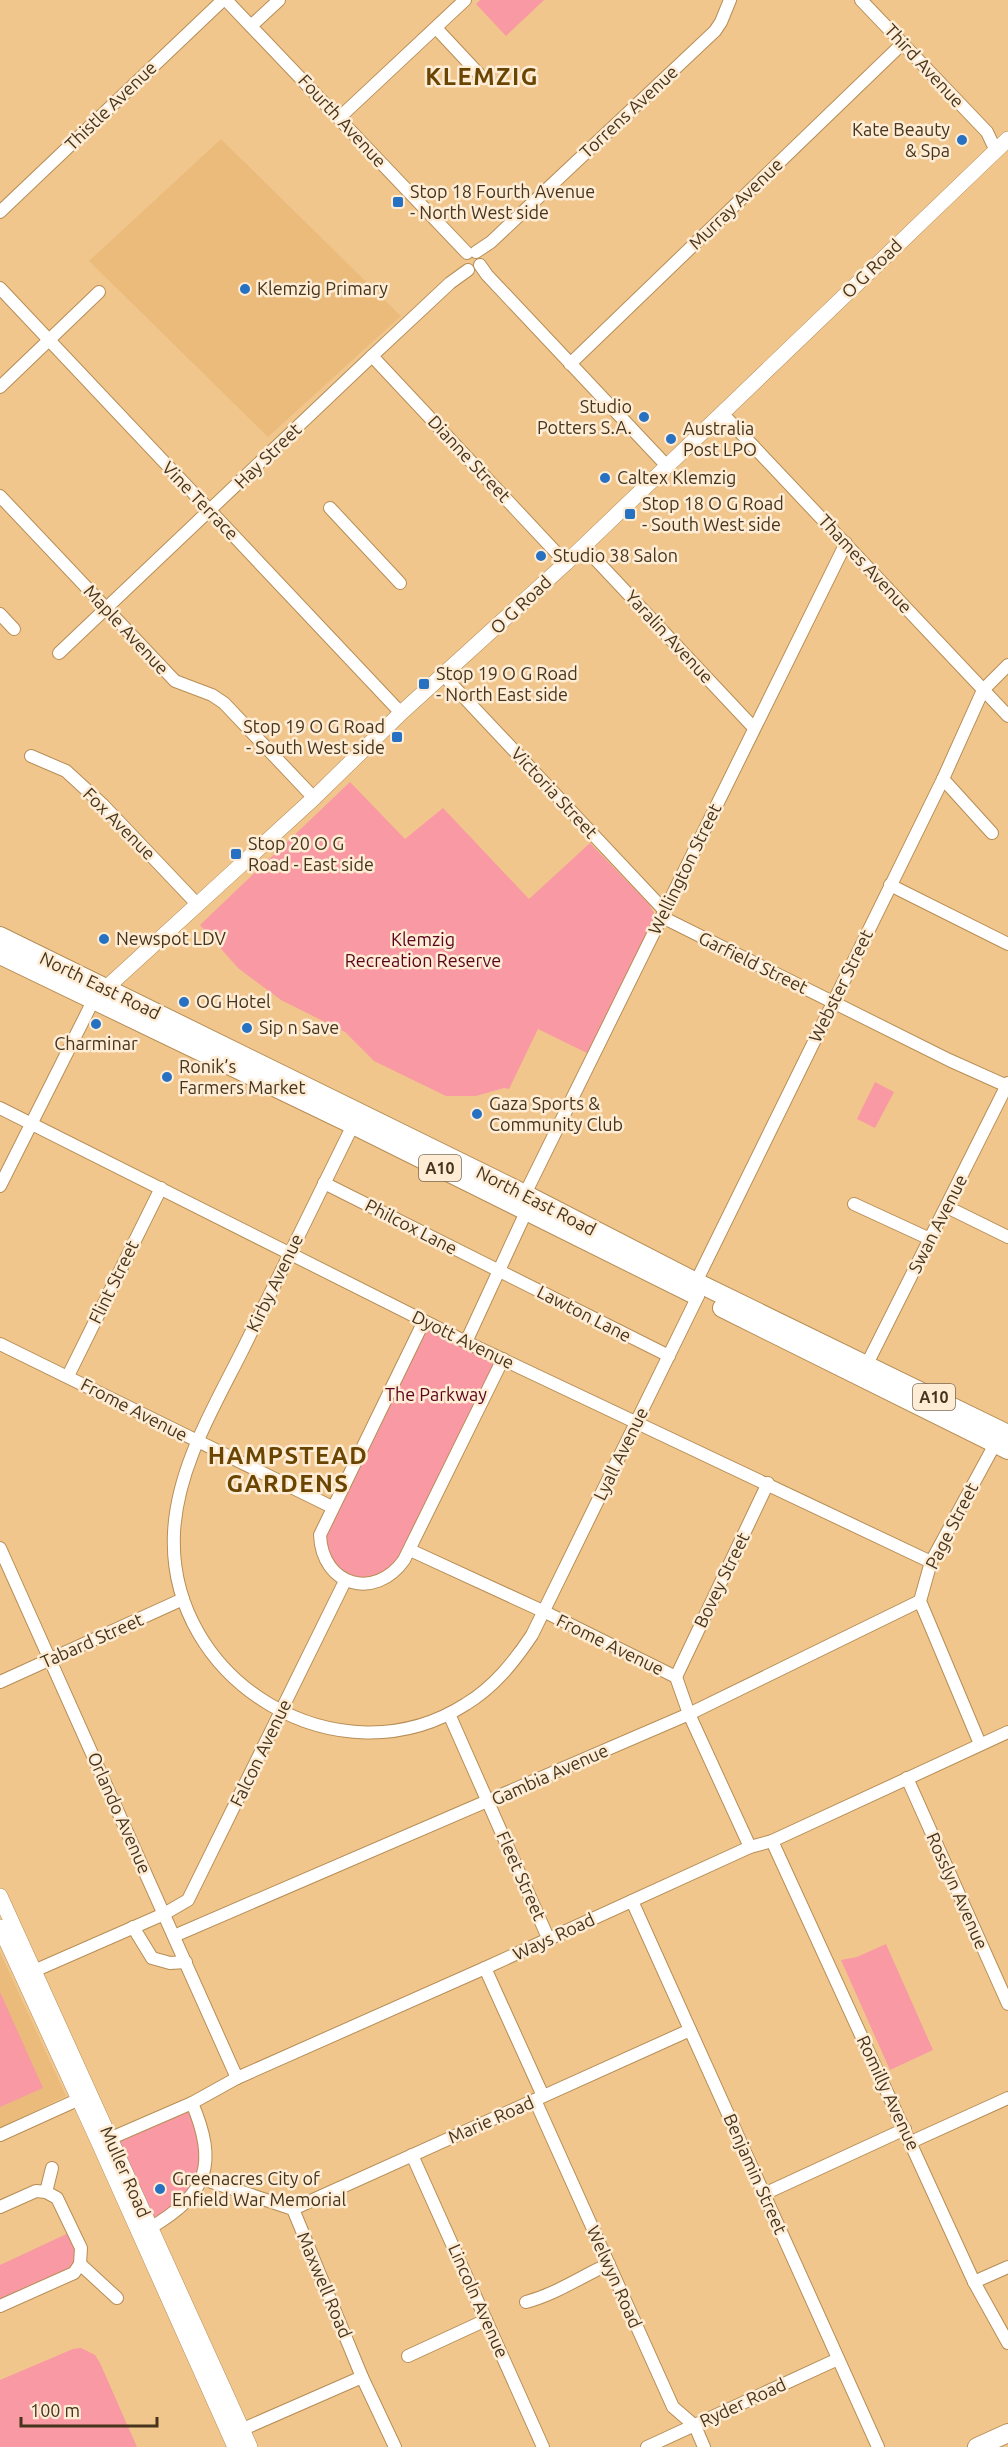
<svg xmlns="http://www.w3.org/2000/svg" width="1008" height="2447" font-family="Ubuntu,sans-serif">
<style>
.built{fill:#ebbb7b}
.green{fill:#f899a3}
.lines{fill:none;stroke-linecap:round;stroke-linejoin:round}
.minor-casing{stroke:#b78e56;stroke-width:14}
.major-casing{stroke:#b78e56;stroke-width:16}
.highway-casing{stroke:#b78e56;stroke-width:20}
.minor{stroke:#fff;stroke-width:12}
.major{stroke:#fff;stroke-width:15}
.highway{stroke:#fff;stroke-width:18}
.poi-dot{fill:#2671c1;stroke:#feecd5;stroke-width:2}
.labels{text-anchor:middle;stroke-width:5;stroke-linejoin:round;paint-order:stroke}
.shield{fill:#feecd5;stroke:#7d6b54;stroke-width:1.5}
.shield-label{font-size:16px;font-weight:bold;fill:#46341d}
.street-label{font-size:18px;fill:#46341d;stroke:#feecd5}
.poi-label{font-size:18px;fill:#46341d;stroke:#feecd5;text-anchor:start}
.park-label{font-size:18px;fill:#5b031d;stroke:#feecd5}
.district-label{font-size:24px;font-weight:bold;letter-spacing:1.5px;fill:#6a4502;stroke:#feecd5}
</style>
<rect width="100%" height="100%" fill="#f1c68d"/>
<g class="built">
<polygon points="221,139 401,316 268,437 89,261"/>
<polygon points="0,1952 66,2096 0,2128"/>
</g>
<g class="green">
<polygon points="480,0 544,0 506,36 476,4"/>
<polygon points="350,782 405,839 443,808 529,899 590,843 649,904 654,913 651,926 589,1054 538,1029 509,1089 504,1088 476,1096 446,1096 374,1061 345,1032 281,1000 238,968 200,925"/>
<polygon points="875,1082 894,1092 875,1128 857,1119"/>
<polygon points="424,1321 503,1360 401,1564 385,1579 345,1581 324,1558 323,1525"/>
<polygon points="886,1944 933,2050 890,2070 841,1960 857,1957"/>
<polygon points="0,1992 43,2088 0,2107"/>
<polygon points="192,2103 202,2127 203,2179 150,2228 110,2138"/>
<polygon points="73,2231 80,2264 0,2306 0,2265"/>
<polygon points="81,2348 95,2355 100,2363 137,2447 0,2447 0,2380 73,2349"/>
</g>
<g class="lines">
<g class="minor-casing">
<g id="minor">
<polyline points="226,0 467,253"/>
<polyline points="861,0 987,132 996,151"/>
<polyline points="251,26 279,0"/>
<polyline points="436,28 479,74"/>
<polyline points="339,118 465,0"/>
<polyline points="0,212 223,0"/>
<polyline points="476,252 491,242 715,31 721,22 730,0"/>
<polyline points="480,265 487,275 666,465"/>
<polyline points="0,288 401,713"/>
<polyline points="372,356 566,563"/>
<polyline points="570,364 902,44"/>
<polyline points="0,387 99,292"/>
<polyline points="722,413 1008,716"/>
<polyline points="0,496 175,681 212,695 224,703 314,798"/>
<polyline points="330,508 400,583"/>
<polyline points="583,546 754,728"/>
<polyline points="0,614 14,629"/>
<polyline points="59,653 372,356 450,283 468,270"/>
<polyline points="444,676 665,911"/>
<polyline points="31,756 66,771 103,805 198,905"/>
<polyline points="943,779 992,833"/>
<polyline points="890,885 1008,944"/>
<polyline points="662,917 949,1060 1007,1086"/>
<polyline points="0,1108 466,1342 931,1562"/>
<path d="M353 1125C317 1198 281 1272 245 1345 216 1404 177 1466 174 1533 167 1682 340 1785 466 1704 494 1687 514 1662 532 1635L698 1296"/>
<polyline points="324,1183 669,1356"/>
<polyline points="0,1186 94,999"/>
<polyline points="525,1194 846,543"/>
<polyline points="854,1204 930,1239"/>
<polyline points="947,1207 1008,1237"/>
<polyline points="696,1282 943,779 983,690 1008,665"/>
<path d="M424 1321 320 1535C322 1586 375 1601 404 1560L503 1359"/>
<polyline points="466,1342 526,1212"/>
<polyline points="0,1344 332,1507"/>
<polyline points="867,1364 1008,1083"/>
<polyline points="68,1376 161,1188"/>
<polyline points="0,1548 237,2078"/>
<polyline points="410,1550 547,1613 676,1677 689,1714 750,1847"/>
<polyline points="676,1677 768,1483"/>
<polyline points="0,1682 183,1599"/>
<polyline points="449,1714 549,1940"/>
<polyline points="980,1744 920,1601 931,1562 995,1444"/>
<polyline points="907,1778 1008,2004"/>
<polyline points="772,1841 974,2282 1008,2343"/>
<polyline points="632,1901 878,2447"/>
<polyline points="133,1927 152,1958 170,1963 186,1962"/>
<polyline points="174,1936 689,1714 920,1601"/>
<polyline points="485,1968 543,2096"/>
<polyline points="27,1974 164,1914 188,1900 345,1581"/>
<polyline points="535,2100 673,2407 695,2426 704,2447"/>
<polyline points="0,2135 86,2096"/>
<polyline points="102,2142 192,2103 237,2078 485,1968 750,1847 772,1841 1008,1732"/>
<polyline points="911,2142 1008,2098"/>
<polyline points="412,2155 543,2447"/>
<polyline points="203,2179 293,2209 362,2377 395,2447"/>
<polyline points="46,2192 52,2168"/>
<polyline points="764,2194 905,2129"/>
<polyline points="0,2207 36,2191 46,2192 57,2198 81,2248 80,2264 74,2273 0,2306"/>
<polyline points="293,2209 690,2030"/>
<path d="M150 2228C208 2194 218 2164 192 2103"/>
<polyline points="80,2264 117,2298"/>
<polyline points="974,2282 1008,2267"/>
<path d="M526 2302C556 2294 580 2277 609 2264"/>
<polyline points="408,2356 486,2320"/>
<polyline points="234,2433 362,2377"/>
<polyline points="647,2447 838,2359"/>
</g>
</g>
<g class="major-casing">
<g id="major">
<polyline points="105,989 314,798 401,713 566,563 1008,139"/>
<polyline points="0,1896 250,2447"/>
<polyline points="0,1927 99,2143 235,2447"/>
</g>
</g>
<g class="highway-casing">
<g id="highway">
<polyline points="0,936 525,1194 696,1282 1008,1434"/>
<polyline points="0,955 353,1125 695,1295"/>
<polyline points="722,1308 1008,1450"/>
<polyline points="977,2447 1008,2433"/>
</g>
</g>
<use href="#minor" class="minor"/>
<use href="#major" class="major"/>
<use href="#highway" class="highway"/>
</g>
<g class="poi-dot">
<circle cx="962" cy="140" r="6"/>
<rect x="392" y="196" width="12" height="12" rx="3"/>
<circle cx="245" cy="289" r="6"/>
<circle cx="644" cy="417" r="6"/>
<circle cx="671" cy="439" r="6"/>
<circle cx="605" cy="478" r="6"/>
<rect x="624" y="508" width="12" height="12" rx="3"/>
<circle cx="541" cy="556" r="6"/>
<rect x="418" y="678" width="12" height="12" rx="3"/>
<rect x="391" y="731" width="12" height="12" rx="3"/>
<rect x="230" y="848" width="12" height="12" rx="3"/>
<circle cx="104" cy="939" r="6"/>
<circle cx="184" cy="1002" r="6"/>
<circle cx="96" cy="1024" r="6"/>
<circle cx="247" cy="1028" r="6"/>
<circle cx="167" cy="1077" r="6"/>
<circle cx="477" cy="1114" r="6"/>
<circle cx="160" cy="2189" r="6"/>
</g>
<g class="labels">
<g class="shield">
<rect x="419" y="1155" width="42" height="26" rx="4.5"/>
<rect x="913" y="1384" width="42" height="26" rx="4.5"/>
</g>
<g class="shield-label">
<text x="440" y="1174">A10</text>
<text x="934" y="1403">A10</text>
</g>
<g class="street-label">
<text transform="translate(924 66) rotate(47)" y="6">Third Avenue</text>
<text transform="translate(111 106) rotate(-44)" y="6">Thistle Avenue</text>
<text transform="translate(629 112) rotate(-43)" y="6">Torrens Avenue</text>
<text transform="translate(342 121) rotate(47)" y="6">Fourth Avenue</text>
<text transform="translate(736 204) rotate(-44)" y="6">Murray Avenue</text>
<text transform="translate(872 269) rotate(-44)" y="6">O G Road</text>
<text transform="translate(268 456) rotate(-44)" y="6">Hay Street</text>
<text transform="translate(469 459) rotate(47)" y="6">Dianne Street</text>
<text transform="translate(200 501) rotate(46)" y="6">Vine Terrace</text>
<text transform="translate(865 564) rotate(47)" y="6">Thames Avenue</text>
<text transform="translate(521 605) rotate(-43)" y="6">O G Road</text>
<text transform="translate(126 630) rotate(47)" y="6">Maple Avenue</text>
<text transform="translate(669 637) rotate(47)" y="6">Yaralin Avenue</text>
<text transform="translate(554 793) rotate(47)" y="6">Victoria Street</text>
<text transform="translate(119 824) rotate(45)" y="6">Fox Avenue</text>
<text transform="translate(685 869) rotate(-64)" y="6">Wellington Street</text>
<text transform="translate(753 963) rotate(26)" y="6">Garfield Street</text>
<text transform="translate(100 986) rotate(26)" y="6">North East Road</text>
<text transform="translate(841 986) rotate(-64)" y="6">Webster Street</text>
<text transform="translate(536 1201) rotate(27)" y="6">North East Road</text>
<text transform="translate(938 1224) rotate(-63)" y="6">Swan Avenue</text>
<text transform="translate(411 1227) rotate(27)" y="6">Philcox Lane</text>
<text transform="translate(114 1282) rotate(-64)" y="6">Flint Street</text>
<text transform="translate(275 1283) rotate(-64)" y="6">Kirby Avenue</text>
<text transform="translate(584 1314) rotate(27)" y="6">Lawton Lane</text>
<text transform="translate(463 1340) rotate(26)" y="6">Dyott Avenue</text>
<text transform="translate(134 1410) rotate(27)" y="6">Frome Avenue</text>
<text transform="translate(621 1454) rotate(-64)" y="6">Lyall Avenue</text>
<text transform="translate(952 1526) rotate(-63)" y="6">Page Street</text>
<text transform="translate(722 1580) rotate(-64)" y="6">Bovey Street</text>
<text transform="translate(92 1641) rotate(-24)" y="6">Tabard Street</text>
<text transform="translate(610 1645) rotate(26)" y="6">Frome Avenue</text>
<text transform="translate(261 1753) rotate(-64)" y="6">Falcon Avenue</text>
<text transform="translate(550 1775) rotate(-24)" y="6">Gambia Avenue</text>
<text transform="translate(119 1813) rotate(66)" y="6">Orlando Avenue</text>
<text transform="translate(521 1876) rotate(66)" y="6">Fleet Street</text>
<text transform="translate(957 1891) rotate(66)" y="6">Rosslyn Avenue</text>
<text transform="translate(554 1937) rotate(-25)" y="6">Ways Road</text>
<text transform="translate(888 2093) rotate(65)" y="6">Romilly Avenue</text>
<text transform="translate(491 2120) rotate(-24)" y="6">Marie Road</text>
<text transform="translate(125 2172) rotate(66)" y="6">Muller Road</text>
<text transform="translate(755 2174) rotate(66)" y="6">Benjamin Street</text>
<text transform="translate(614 2277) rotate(66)" y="6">Welwyn Road</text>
<text transform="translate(324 2285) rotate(67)" y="6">Maxwell Road</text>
<text transform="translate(478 2301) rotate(66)" y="6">Lincoln Avenue</text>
<text transform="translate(743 2403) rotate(-25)" y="6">Ryder Road</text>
</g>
<g class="poi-label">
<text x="950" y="136" text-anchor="end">Kate Beauty<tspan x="950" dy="21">&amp; Spa</tspan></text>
<text x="410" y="198">Stop 18 Fourth Avenue<tspan x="410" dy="21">- North West side</tspan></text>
<text x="257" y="295">Klemzig Primary</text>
<text x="632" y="413" text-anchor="end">Studio<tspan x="632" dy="21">Potters S.A.</tspan></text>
<text x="683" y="435">Australia<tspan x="683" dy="21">Post LPO</tspan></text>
<text x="617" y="484">Caltex Klemzig</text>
<text x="642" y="510">Stop 18 O G Road<tspan x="642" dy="21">- South West side</tspan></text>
<text x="553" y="562">Studio 38 Salon</text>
<text x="436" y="680">Stop 19 O G Road<tspan x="436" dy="21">- North East side</tspan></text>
<text x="385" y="733" text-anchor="end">Stop 19 O G Road<tspan x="385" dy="21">- South West side</tspan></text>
<text x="248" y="850">Stop 20 O G<tspan x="248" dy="21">Road - East side</tspan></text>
<text x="116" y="945">Newspot LDV</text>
<text x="196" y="1008">OG Hotel</text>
<text x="259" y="1034">Sip n Save</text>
<text x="96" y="1050" text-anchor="middle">Charminar</text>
<text x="179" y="1073">Ronik’s<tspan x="179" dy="21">Farmers Market</tspan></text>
<text x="489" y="1110">Gaza Sports &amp;<tspan x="489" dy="21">Community Club</tspan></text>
<text x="172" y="2185">Greenacres City of<tspan x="172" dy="21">Enfield War Memorial</tspan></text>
</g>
<g class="park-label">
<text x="423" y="946">Klemzig<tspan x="423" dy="21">Recreation Reserve</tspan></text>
<text x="436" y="1401">The Parkway</text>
</g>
<g class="district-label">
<text x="482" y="85">KLEMZIG</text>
<text x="288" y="1464">HAMPSTEAD<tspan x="288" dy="28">GARDENS</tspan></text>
</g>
</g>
<path d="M21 2417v9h136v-9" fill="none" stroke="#46341d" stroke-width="3"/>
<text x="30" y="2417" font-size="18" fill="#46341d" stroke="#feecd5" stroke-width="4.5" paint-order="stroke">100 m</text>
</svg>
